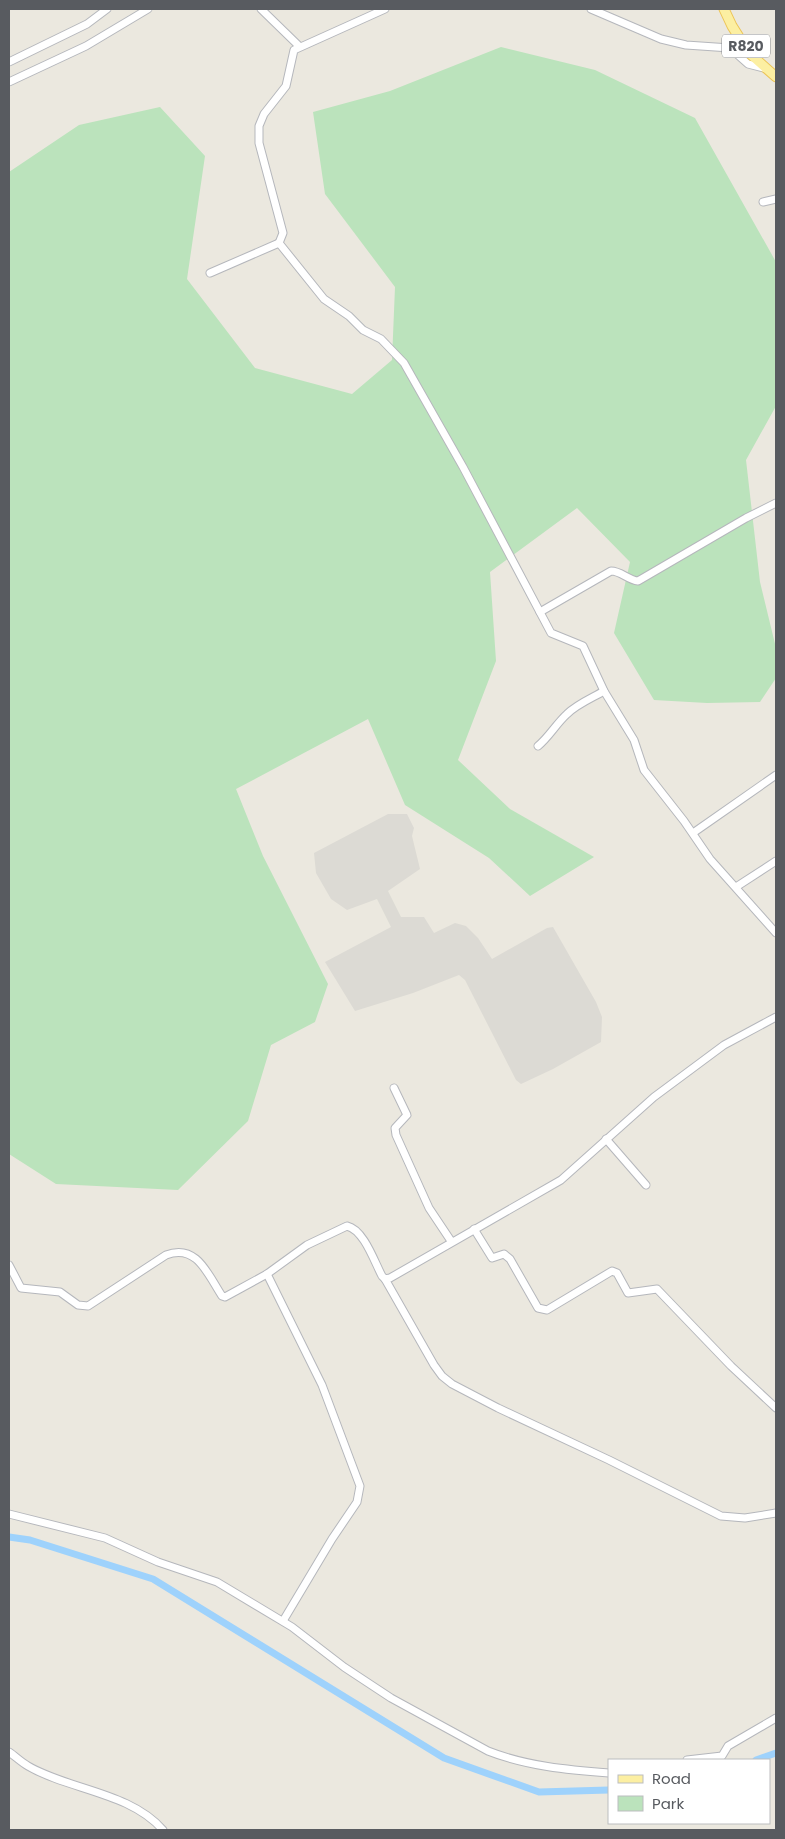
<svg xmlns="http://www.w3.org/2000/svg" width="785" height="1839" font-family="Poppins,sans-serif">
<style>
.industrial{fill:#dcdad4}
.green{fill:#bbe3bc}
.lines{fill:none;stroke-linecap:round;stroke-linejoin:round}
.canal{stroke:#9ed2fc;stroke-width:7}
.minor-casing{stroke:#b5b7bc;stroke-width:9}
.major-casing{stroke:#ecc456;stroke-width:11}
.minor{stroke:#fff;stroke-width:7}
.major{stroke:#fcefa2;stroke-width:9}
.labels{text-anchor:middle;stroke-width:4.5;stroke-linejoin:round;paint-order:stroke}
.shield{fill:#fff;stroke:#8a8c90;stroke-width:1}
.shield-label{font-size:14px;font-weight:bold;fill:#585b60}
</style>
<rect width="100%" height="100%" fill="#ebe8df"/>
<polygon class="industrial" points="388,814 407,814 414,828 412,836 420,869 388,891 401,917 424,917 434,933 455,923 466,926 478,938 492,959 547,928 553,927 596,1002 602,1017 601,1042 553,1069 521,1084 516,1080 465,980 459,975 413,993 355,1011 325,962 391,927 377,899 347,910 331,899 316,873 314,853"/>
<polygon class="green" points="501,47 595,70 695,118 776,262 776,406 746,460 760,582 776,648 776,678 760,702 707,703 654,700 614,633 630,562 577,508 490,572 496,661 458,760 510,809 594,857 530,896 489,858 405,805 368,719 236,789 263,856 328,984 315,1022 271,1045 248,1121 178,1190 56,1184 9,1154 9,172 79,125 160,107 205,156 187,279 255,368 352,394 392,360 395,287 325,194 313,112 390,91"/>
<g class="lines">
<g class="canal">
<polyline points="9,1537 30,1540 153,1579 444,1758 539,1792 609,1790"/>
<polyline points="756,1760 776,1753"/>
</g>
<g class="minor-casing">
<g id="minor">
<polyline points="261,9 299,46"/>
<polyline points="385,9 294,50 286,86 264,114 259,126 259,143 283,233 279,243 324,299 349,316 363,330 381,339 404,363 463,467 551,633 583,646 604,691 634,740 644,770 684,821 710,859 776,933"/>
<polyline points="591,9 661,39 686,45 730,48 748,64 767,69"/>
<polyline points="9,62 87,24 107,9"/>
<polyline points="9,82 86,46 148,9"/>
<polyline points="763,202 776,199"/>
<polyline points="210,273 279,243"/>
<path d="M540 612 611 571C621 571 628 580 638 581L746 518 776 503"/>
<path d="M538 746C549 737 556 724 567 714 577 704 592 698 604 691"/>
<polyline points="693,833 776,775"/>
<polyline points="736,887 776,861"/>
<polyline points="394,1088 407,1115 395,1128 396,1135 429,1208 451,1241"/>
<polyline points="606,1139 646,1185"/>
<polyline points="474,1229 492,1258 504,1254 510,1259 538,1308 547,1310 612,1271 617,1273 628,1293 657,1289 731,1366 776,1408"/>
<path d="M9 1265 21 1288 60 1292 78 1305 88 1306 166 1255C197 1243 208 1275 222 1296L225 1297 267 1274 307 1245 347 1226C364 1230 374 1261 382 1276L385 1279 390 1278 561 1180 654 1097 724 1045 776 1017"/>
<polyline points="267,1274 322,1385 360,1486 357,1502 332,1539 283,1621"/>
<polyline points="385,1279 434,1365 442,1376 452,1384 498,1408 609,1460 721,1516 745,1518 776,1513"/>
<path d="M9 1514 105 1538 158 1562 217 1582 292 1627 344 1667 391 1698 488 1751C526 1766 568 1770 609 1773"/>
<path d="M9 1752C15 1756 21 1762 28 1766 69 1790 130 1792 163 1830"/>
<polyline points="687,1760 722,1756 728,1746 776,1718"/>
</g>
</g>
<g class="major-casing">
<polyline id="major" points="724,9 732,26 749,53 776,77"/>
</g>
<use href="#minor" class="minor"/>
<use href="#major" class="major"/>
</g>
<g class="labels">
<rect class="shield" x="722" y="34.5" width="48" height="23" rx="4"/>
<g class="shield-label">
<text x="746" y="51">R820</text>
</g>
</g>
<rect width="785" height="1839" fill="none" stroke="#585b60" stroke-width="20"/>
<rect x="608" y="1759" width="162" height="65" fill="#ffffff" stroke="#bcbdbf"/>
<rect x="618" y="1775" width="25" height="8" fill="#fcefa2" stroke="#bcbdbf"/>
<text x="652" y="1784" font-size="15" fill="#585b60">Road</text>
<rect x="618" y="1796" width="25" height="15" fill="#bbe3bc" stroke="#bcbdbf"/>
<text x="652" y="1809" font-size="15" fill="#585b60">Park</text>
</svg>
